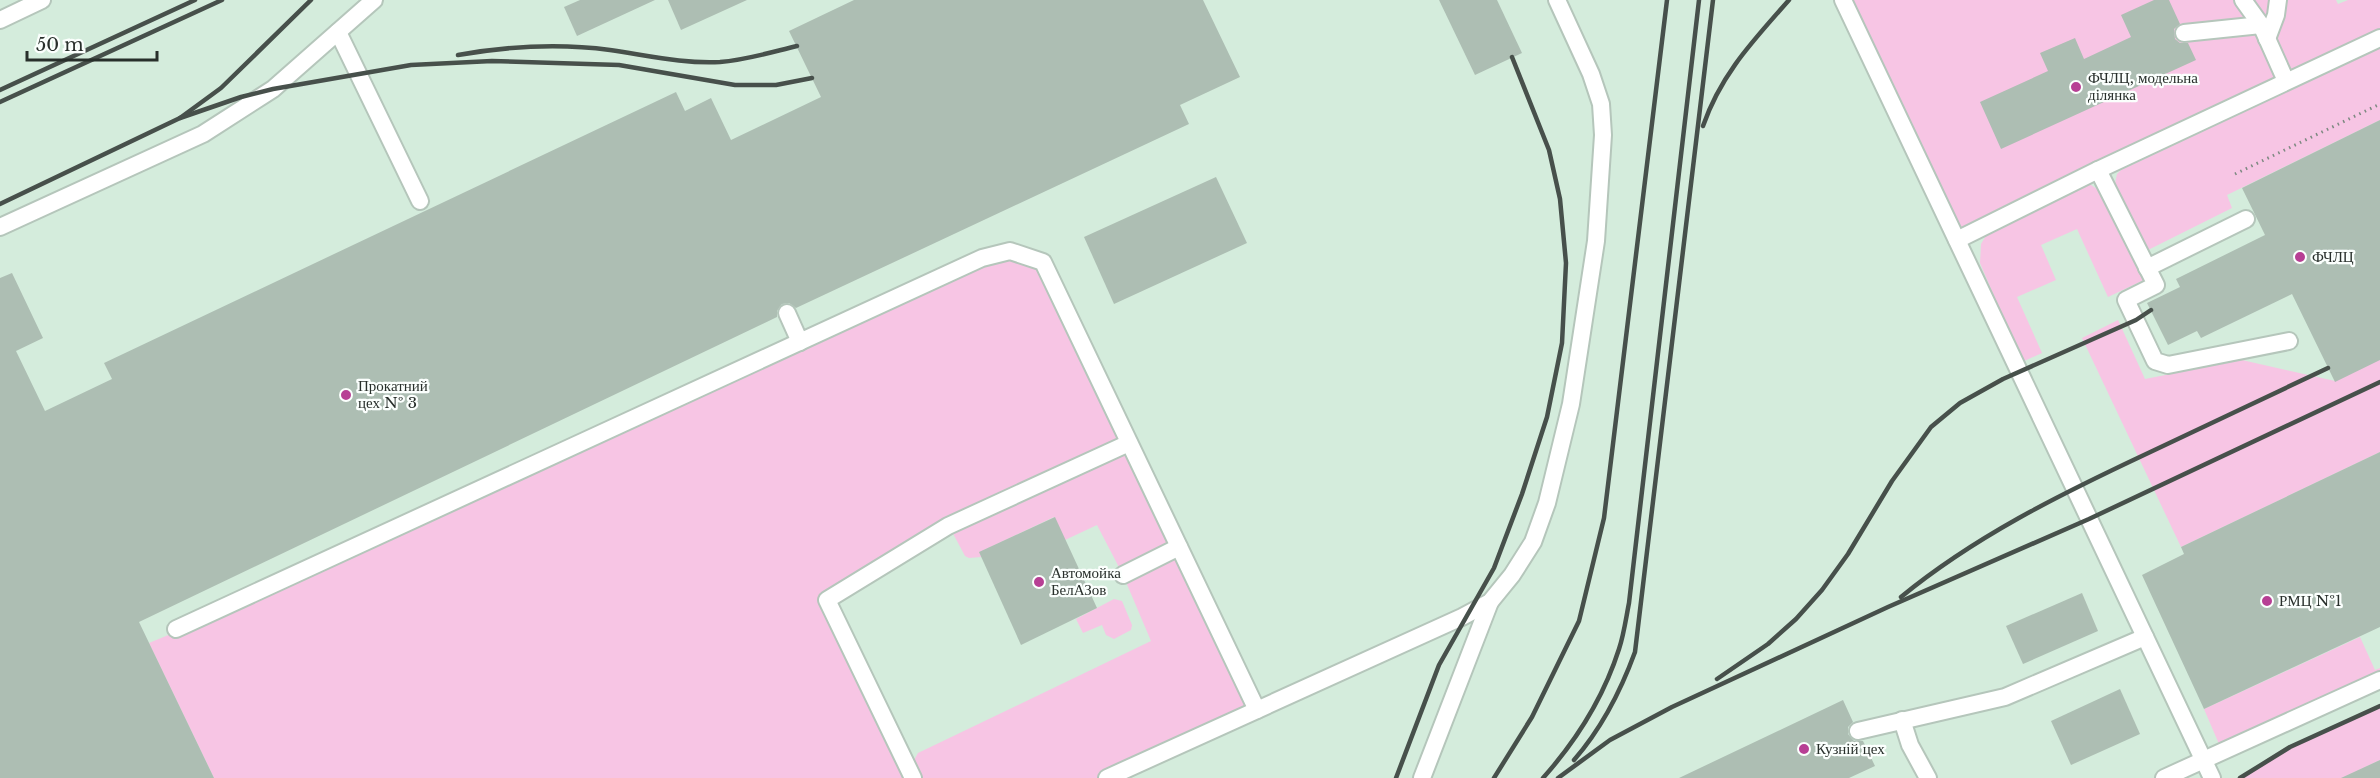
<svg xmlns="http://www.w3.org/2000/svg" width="2380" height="778" font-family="'Libre Baskerville',serif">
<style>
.built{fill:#d4ecdc}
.green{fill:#f7c5e4;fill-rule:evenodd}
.building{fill:#adbeb3}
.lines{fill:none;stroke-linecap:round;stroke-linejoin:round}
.minor-casing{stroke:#b5c6bb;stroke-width:20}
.path{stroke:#7d8981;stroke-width:3;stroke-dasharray:1.5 4.5;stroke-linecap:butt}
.minor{stroke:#fff;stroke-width:16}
.rail{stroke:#47504b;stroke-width:4.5}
.poi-dot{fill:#b73f94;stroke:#fbfffd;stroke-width:2}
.labels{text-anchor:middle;stroke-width:4.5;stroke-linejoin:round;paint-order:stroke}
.poi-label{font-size:15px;fill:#282f2b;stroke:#fbfffd;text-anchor:start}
</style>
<rect width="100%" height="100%" fill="#e4f6ea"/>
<rect class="built" x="0" y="0" width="2380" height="778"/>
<g class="green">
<polygon points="1843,0 2336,0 2338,4 2348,0 2380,0 2380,38 1957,240"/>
<polygon points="2380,48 2380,120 2227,195 2232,208 2146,251 2114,188 2117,174 2121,170"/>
<polygon points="2088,183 2100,191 2146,279 2108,297 2077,229 2041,245 2056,280 2017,297 2042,353 2022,362 1980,263 1981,244 1990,229"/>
<path d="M982 258 1043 262 1257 710 1107 778H214L149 643 178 631ZM1054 517 1065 540 1097 525 1123 575 1151 641 918 753 909 769 827 600 949 526 965 556 969 558 981 557 980 552Z"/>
<polygon points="2118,320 2145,379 2242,360 2335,381 2380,359 2380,452 2181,547 2082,338"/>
<polygon points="1114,599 1122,601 1132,625 1131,630 1114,639 1106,635 1102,625 1083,633 1076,619"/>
<polygon points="2360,637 2375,670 2380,668 2380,680 2222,751 2204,709"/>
<polygon points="2380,706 2380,760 2342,778 2240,778 2290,747"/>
</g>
<g class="building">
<polygon points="580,0 655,0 577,36 564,7"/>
<polygon points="668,0 747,0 681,30"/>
<polygon points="854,0 1203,0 1240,77 1180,105 1189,124 796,308 789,303 782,304 777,311 777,317 139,622 214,778 0,778 0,278 12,273 43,338 16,351 45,411 112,379 104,363 676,92 685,111 711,98 731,140 821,97 789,31"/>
<polygon points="1439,0 1497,0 1522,53 1475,75"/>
<polygon points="2154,0 2169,0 2180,24 2174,29 2175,39 2180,43 2188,43 2196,60 2001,149 1980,102 2048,71 2040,53 2075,38 2084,59 2131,37 2121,15"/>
<polygon points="2380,120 2380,360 2335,382 2292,294 2201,338 2197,331 2168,345 2147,303 2180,287 2176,279 2265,235 2242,188"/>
<polygon points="1216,177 1247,243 1114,304 1084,237"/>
<polygon points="2380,452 2380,627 2204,709 2142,575 2184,554 2181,547"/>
<polygon points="1055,517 1097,608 1021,645 979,552"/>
<polygon points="2082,593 2098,631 2023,664 2006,626"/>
<polygon points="2120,689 2140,734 2071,765 2051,721"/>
<polygon points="1843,700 1853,722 1848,727 1848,734 1854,741 1863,741 1875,766 1849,778 1679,778"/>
<polygon points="2380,760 2380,778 2341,778"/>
</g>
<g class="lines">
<g class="minor-casing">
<g id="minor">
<polyline points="1843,0 2212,778"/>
<polyline points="2243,0 2261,25 2286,81"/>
<polyline points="0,20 42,0"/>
<polyline points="338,32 420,201"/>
<polyline points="2184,33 2261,25"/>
<polyline points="2267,39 2276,15 2278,0"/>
<polyline points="2098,170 2156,285 2126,300 2155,361 2168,365 2289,341"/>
<polyline points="0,227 203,134 273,89 374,0"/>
<polyline points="1957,240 2098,170 2380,38"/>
<polyline points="2147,268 2246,219"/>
<polyline points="787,313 800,342"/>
<polyline points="1123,575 1179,547"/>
<polyline points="176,629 982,258 1010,251 1043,262 1257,710"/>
<polyline points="1902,720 1910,745 1928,778"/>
<polyline points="1858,731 2005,697 2145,637"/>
<polyline points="913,778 827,600 948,526 1129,443"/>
<polyline points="1107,778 1462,617 1490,602 1512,575 1533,542 1547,503 1571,404 1596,241 1603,135 1601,104 1591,74 1557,0"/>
<polyline points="1422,778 1490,602"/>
<polyline points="2164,778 2380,680"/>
</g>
</g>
<polyline class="path" points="2235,174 2380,104"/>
<use href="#minor" class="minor"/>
<g class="rail">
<path d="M458 55C509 46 558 43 610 50 646 55 683 64 720 62 746 60 772 52 797 46"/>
<polyline points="0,90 195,0"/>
<polyline points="0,102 222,0"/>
<polyline points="180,118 241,97 273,89 411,65 492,61 619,65 735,85 776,85 812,78"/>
<path d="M1703 126C1721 74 1753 41 1789 0"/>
<polyline points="0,204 180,118 221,88 311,0"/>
<path d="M1901 597C1974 537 2059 495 2144 455 2205 426 2267 397 2328 368"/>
<polyline points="1717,679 1768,644 1796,619 1822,590 1848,554 1892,481 1931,427 1960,403 2003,379 2136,320 2151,310"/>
<path d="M1574 760C1602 728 1620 693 1635 652L1713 0"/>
<polyline points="1396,778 1439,665 1494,568 1522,494 1547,417 1562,343 1566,263 1560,199 1549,150 1512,57"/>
<polyline points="1494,778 1532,717 1579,621 1604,518 1667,0"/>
<path d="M1543 778C1576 741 1604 696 1619 649 1624 634 1626 618 1629 603L1699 0"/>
<polyline points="1558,778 1610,740 1672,707 1888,607 2089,519 2380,382"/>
<polyline points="2240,778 2290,747 2380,706"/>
</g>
</g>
<g class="poi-dot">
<circle cx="2076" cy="87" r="6"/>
<circle cx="2300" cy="257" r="6"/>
<circle cx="346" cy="395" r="6"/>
<circle cx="1039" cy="582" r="6"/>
<circle cx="2267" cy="601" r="6"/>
<circle cx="1804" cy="749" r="6"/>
</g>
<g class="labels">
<g class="poi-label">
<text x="2088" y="83">ФЧЛЦ, модельна<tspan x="2088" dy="17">ділянка</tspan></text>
<text x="2312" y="262">ФЧЛЦ</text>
<text x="358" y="391">Прокатний<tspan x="358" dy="17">цех № 3</tspan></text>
<text x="1051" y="578">Автомойка<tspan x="1051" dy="17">БелАЗов</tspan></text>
<text x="2279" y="606">РМЦ №1</text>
<text x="1816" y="754">Кузній цех</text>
</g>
</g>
<path d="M27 51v9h130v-9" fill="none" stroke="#282f2b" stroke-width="3"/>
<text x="36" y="51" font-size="18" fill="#282f2b" stroke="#fbfffd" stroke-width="4.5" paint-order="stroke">50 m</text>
</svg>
